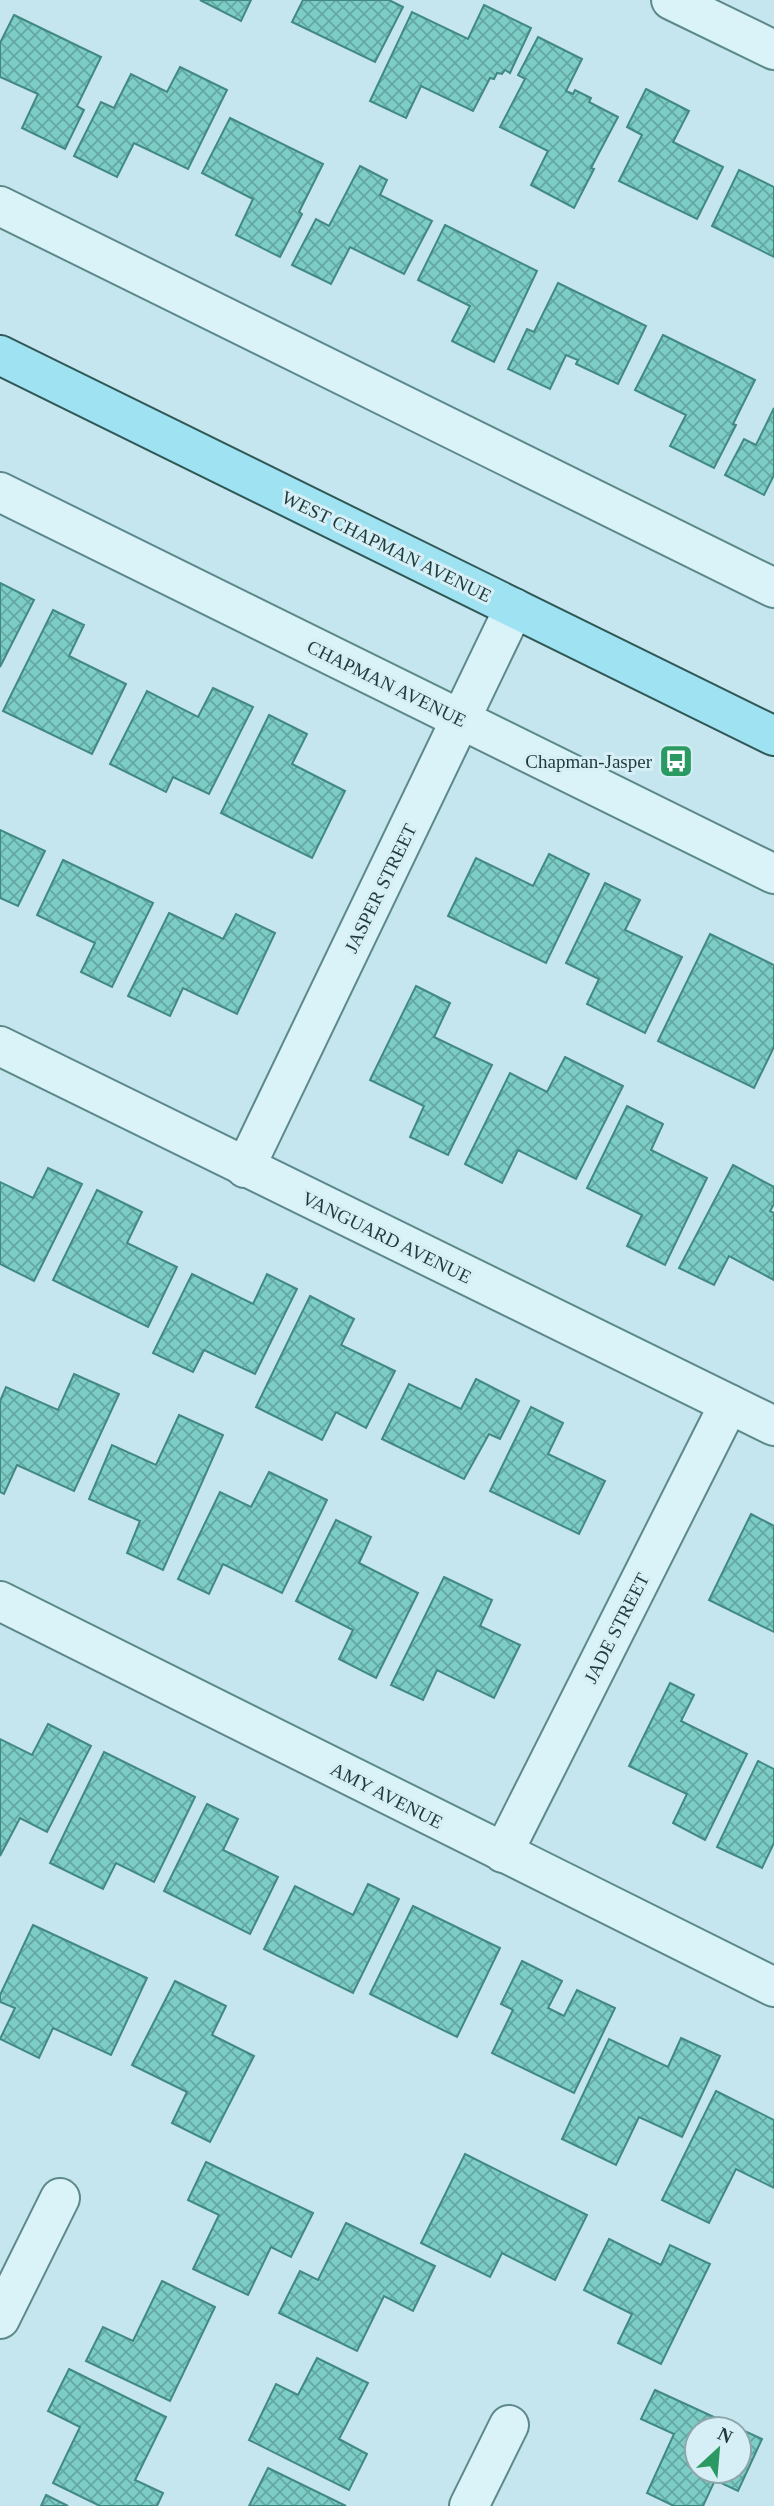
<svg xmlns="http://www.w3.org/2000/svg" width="774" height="2506" font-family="Georgia,serif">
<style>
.building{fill:url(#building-cross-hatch);stroke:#418982;stroke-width:2;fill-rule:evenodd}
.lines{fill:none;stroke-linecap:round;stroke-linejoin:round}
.street-casing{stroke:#5c898a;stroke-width:42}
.primary-casing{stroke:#305857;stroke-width:42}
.street{stroke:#daf3f9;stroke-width:38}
.primary{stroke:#9fe2f1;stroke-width:38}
.labels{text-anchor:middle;stroke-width:6;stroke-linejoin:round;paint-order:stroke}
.street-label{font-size:19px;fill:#1f3a3a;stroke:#d6eff6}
.poi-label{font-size:19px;fill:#1f3a3a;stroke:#d6eff6;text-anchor:end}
</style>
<defs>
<pattern id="building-cross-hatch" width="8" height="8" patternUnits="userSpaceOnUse" patternTransform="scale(1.75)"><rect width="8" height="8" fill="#7ccdc6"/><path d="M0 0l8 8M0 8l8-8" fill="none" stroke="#65a7a2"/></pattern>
</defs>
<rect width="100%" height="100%" fill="#c6e6ef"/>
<g class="building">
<polygon points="200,0 251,0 241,21"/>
<polygon points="303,0 389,0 403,7 375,62 292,22"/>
<polygon points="484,5 531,28 510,73 505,70 502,74 497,73 494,79 490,78 473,111 421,86 406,118 370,101 412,12 468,39"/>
<polygon points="14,15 101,57 77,106 84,110 65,149 22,128 38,94 0,77 0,43"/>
<polygon points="538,37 582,59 566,91 573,94 575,90 591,98 589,102 618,117 591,168 594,169 574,208 531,185 548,151 500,127 525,79 518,75"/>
<polygon points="180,67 227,90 188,169 134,143 117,177 74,156 101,102 114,108 131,74 167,92"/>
<polygon points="646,89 689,111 673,142 723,167 697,219 619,181 642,135 627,127"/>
<polygon points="230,118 323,164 299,212 302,214 280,257 236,235 253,199 202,173"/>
<polygon points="360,166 387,180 380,195 432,221 404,274 350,247 331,284 292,265 316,219 329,226"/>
<polygon points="739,170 774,187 774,257 712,226"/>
<polygon points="445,225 537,271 494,362 452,341 470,306 418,280"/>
<polygon points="558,283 646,326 618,384 576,364 578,360 566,355 550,389 508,369 527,329 534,332"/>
<polygon points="663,335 755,380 733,424 736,425 714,468 670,446 686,415 635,390"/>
<polygon points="774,408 774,475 764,495 725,475 744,439 756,445"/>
<polygon points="0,583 34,600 0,667"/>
<polygon points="53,610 84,625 69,656 126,684 92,754 3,711"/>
<polygon points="213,688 253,707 209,794 173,777 166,792 110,764 147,691 198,717"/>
<polygon points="269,715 307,734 292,764 345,791 312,858 221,813"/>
<polygon points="0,830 45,851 18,906 0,898"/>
<polygon points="549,854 589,874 546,963 448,916 476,858 533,886"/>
<polygon points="63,860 153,903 112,987 81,972 95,943 37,915"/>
<polygon points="605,883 640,900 625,930 682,957 645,1033 587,1004 599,979 566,963"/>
<polygon points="169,913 223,939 236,914 275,933 237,1014 183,988 170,1016 128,996"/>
<polygon points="710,934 774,965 774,1047 754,1088 658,1041"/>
<polygon points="416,986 450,1003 434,1037 492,1065 448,1155 410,1137 424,1106 370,1080"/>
<polygon points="565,1057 623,1086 576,1179 518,1150 502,1183 465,1164 510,1073 547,1092"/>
<polygon points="627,1106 663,1124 651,1150 707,1178 665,1265 627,1246 642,1215 587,1188"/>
<polygon points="733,1165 774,1187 774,1204 770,1211 774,1213 774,1280 729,1256 714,1285 679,1268"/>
<polygon points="48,1168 82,1184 34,1281 0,1264 0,1182 33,1198"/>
<polygon points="97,1190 142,1212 127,1243 177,1267 148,1327 53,1280"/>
<polygon points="192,1274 253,1304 267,1274 297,1289 255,1374 204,1350 193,1372 153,1353"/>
<polygon points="310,1296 354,1319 341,1345 395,1371 366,1428 336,1412 322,1440 256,1407"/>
<polygon points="74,1374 119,1394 74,1491 17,1465 4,1494 0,1492 0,1401 6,1387 58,1410"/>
<polygon points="476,1379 519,1401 500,1439 489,1434 464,1479 382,1439 409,1384 461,1409"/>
<polygon points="531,1407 563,1423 548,1454 605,1481 579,1534 490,1491"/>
<polygon points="179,1415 223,1435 163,1570 127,1553 140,1521 89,1499 112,1445 156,1465"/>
<polygon points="269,1472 327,1500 282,1593 223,1564 209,1594 178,1579 220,1492 251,1507"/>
<polygon points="751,1514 774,1526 774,1632 709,1600"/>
<polygon points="336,1520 371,1537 359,1563 418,1593 376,1678 339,1659 353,1630 296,1601"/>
<polygon points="444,1577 492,1600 480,1626 520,1645 494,1698 437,1670 423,1700 391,1685"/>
<polygon points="670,1683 694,1695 681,1721 747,1754 705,1840 673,1823 687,1794 629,1766"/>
<polygon points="48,1724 91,1746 47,1832 20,1818 0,1856 0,1739 32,1755"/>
<polygon points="104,1752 195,1797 154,1882 116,1863 103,1889 50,1863"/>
<polygon points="758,1761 774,1769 774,1843 762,1868 717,1847"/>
<polygon points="207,1804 238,1819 223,1850 278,1877 250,1934 164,1891"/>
<polygon points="368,1884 399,1899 353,1993 264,1949 295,1886 353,1915"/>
<polygon points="413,1906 500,1948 457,2037 370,1994"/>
<polygon points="33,1925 147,1978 111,2055 53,2028 39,2058 0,2039 15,2008 0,2002 0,1995"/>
<polygon points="522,1961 562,1981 548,2008 564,2016 577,1990 615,2008 574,2093 492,2053 513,2010 501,2004"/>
<polygon points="175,1981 226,2006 212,2035 254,2056 210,2142 172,2123 187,2092 132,2065"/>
<polygon points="681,2038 720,2056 682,2137 639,2117 616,2165 562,2139 609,2039 668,2067"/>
<polygon points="716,2091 774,2120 774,2188 736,2169 709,2223 662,2200"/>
<polygon points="465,2154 587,2215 555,2280 502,2253 490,2277 421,2243"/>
<polygon points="206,2162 313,2213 291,2257 271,2247 248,2295 193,2269 219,2215 188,2200"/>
<polygon points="346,2223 435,2266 413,2311 384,2296 357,2351 279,2313 300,2271 318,2280"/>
<polygon points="609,2239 661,2265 670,2245 710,2264 661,2364 618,2343 632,2314 584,2290"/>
<polygon points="162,2281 215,2307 170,2401 86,2361 103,2327 133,2341"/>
<polygon points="317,2358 368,2383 339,2439 367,2454 349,2490 249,2440 276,2384 298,2395"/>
<polygon points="69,2369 166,2417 135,2480 163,2493 157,2506 100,2506 53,2483 80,2427 48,2411"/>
<path d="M655 2390 762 2439 738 2491 715 2480 703 2506H674L647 2493 674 2434 641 2419ZM697 2429H739V2471H697Z"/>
<polygon points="268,2468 346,2506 249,2506"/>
<polygon points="46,2495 68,2506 41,2506"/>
</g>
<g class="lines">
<g class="street-casing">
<g id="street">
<polyline points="671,0 774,50"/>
<polyline points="0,206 774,588"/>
<polyline points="0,492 774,874"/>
<polyline points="0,1046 774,1426"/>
<polyline points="245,1168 514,608"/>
<polyline points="0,1601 774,1987"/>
<polyline points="503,1853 729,1404"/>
<polyline points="0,2319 60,2198"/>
<polyline points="469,2506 509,2425"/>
</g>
</g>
<g class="primary-casing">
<polyline id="primary" points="0,355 774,736"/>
</g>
<use href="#street" class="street"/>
<use href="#primary" class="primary"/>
</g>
<defs>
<g id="bus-square" transform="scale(1.75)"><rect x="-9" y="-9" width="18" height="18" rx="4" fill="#2b9962" stroke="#d6eff6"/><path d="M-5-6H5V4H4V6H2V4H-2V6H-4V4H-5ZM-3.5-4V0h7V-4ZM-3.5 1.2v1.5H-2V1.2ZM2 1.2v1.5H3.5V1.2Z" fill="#fff"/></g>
</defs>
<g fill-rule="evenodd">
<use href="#bus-square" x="676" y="761"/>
</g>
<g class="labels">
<g class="street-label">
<text transform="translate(387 546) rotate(26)" y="7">WEST CHAPMAN AVENUE</text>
<text transform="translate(387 683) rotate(26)" y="7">CHAPMAN AVENUE</text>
<text transform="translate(380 888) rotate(-64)" y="7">JASPER STREET</text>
<text transform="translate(387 1237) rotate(26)" y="7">VANGUARD AVENUE</text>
<text transform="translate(616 1628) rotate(-63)" y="7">JADE STREET</text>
<text transform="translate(387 1795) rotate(27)" y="7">AMY AVENUE</text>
</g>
<g class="poi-label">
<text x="652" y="768">Chapman-Jasper</text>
</g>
</g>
<g transform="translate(718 2450) rotate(26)"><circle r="33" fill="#d6eff6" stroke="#8da7ab" stroke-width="2"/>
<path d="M0-5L12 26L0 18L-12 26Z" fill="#2b9962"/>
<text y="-10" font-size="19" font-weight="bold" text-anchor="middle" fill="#1f3a3a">N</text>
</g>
</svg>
